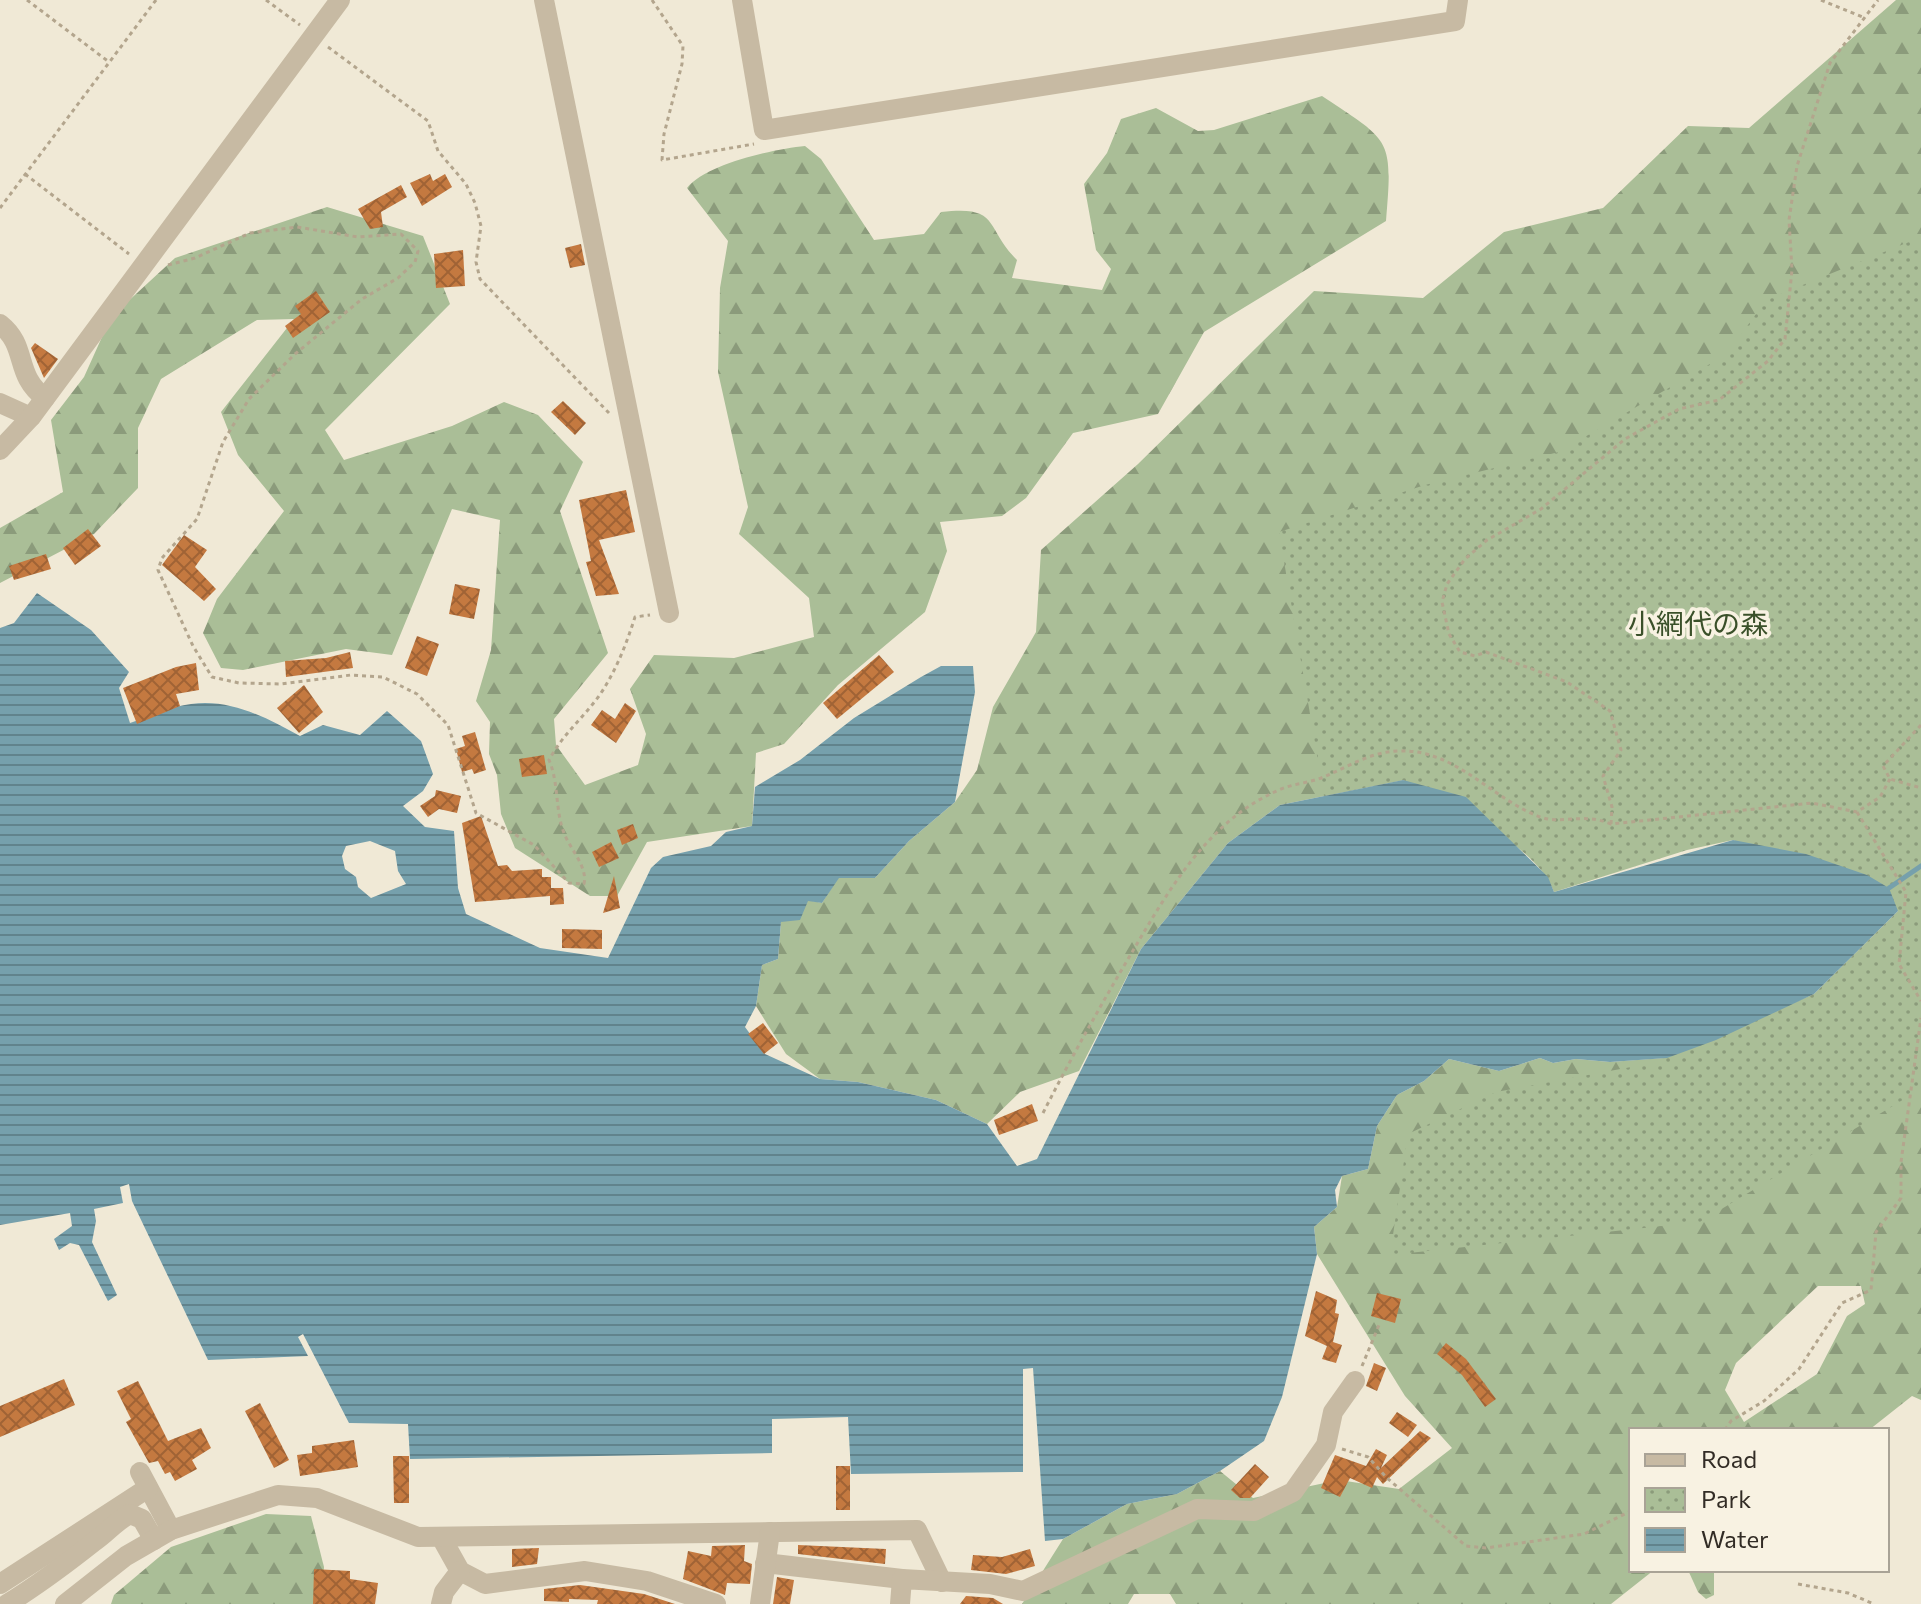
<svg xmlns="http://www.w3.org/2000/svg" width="1921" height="1604" font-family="Commissioner,'Noto Sans JP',sans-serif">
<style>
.forest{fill:url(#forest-firs);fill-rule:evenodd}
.park{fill:url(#park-dots)}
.water{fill:url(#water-rules);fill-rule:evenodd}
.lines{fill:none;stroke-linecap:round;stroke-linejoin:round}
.stream{stroke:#76a0ac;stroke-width:5}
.building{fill:url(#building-cross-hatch)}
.path{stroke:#b3a58d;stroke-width:3;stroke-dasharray:4 4;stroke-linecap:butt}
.minor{stroke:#c7baa3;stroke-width:20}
.labels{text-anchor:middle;stroke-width:7;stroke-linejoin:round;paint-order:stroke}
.park-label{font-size:28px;fill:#3a5029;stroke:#f8f2e2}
</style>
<defs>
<pattern id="forest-firs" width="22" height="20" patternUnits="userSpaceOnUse" patternTransform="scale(2)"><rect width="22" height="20" fill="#aabe97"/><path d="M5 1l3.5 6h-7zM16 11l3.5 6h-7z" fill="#8b9b7b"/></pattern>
<pattern id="park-dots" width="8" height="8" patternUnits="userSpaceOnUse" patternTransform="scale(2)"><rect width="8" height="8" fill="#aabe97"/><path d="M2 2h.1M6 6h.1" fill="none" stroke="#8b9b7b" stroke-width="1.8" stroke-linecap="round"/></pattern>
<pattern id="water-rules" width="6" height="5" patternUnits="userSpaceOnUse" patternTransform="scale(2)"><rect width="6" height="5" fill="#76a0ac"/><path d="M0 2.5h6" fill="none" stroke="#61838c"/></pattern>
<pattern id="building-cross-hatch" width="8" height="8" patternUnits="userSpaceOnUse" patternTransform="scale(2)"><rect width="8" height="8" fill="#c47940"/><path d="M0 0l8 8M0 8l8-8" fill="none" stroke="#a06335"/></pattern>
</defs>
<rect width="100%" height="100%" fill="#f0e9d6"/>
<g class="forest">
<polygon points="1896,0 1921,0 1921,675 1280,805 1228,843 1141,949 1079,1071 1020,1092 987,1124 936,1100 858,1082 820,1079 786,1054 756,1006 762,965 778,959 781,922 808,900 822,903 838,878 875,878 909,841 955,802 977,770 993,707 1036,632 1041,550 1138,464 1314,291 1423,298 1504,232 1603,208 1688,126 1749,128"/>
<path d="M1322 96C1391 142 1393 137 1386 221L1204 332 1158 414 1073 433 1026 498 1002 516 940 522 947 551 925 612 838 685 784 744 756 753 752 826 647 842 617 896H590L515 848 501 814 497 775 489 754 490 722 476 701 491 650 500 520 452 509 392 655 346 649 243 670 221 668 203 633 217 599 284 511 238 455 221 412 294 319 257 320 161 379 138 428V488L94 534 0 583V528L63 492 51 420 84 377 111 317 175 258 327 207 423 236 450 304 325 430 344 460 452 426 504 402 538 415 583 462 560 511 608 653 554 719 556 745 585 785 638 765 646 734 630 689 654 655 734 658 814 637 809 598 739 534 748 507 718 372 720 288 728 241 687 188C706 164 774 149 805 146L821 159 874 240 924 234 941 212C1001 205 984 227 1017 260L1012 278 1102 290 1111 269 1096 250 1084 184 1107 153 1121 119 1156 108 1198 131 1214 130Z"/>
<path d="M1921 919V1400L1912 1396 1869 1430H1631V1570H1654L1611 1604H1176L1170 1594H1134L1128 1604H1022L1063 1539 1127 1504 1177 1494 1220 1471 1253 1498 1339 1480 1399 1489 1452 1448 1405 1396 1317 1254 1314 1227 1337 1207 1342 1176 1368 1169 1377 1126 1397 1095 1424 1081 1449 1059 1499 1071 1540 1058 1553 1063 1576 1059 1610 1062 1731 1053ZM1818 1286H1861L1865 1304 1847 1316 1817 1374 1744 1422 1725 1390 1736 1363Z"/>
<polygon points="266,1514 311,1516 324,1567 322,1604 111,1604 114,1595 171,1547"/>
<polygon points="1688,1570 1714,1570 1714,1595 1706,1599 1698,1592"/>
</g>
<path class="park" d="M1921 237V1089L1700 1222 1390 1255 1408 1134 1496 1092 1653 1063 1814 994 1898 911 1733 840 1687 850 1554 892C1535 842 1448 806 1403 780L1324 796 1279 532 1425 485 1559 452 1727 354 1766 300Z"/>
<path class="water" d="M37 593 91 630 129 672 119 688 130 723C149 717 171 706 191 704 230 698 267 718 300 736L323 725 360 735 387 711 421 741 433 774 423 791 403 806 425 827 454 831 458 888 466 914 540 948 608 958 651 868 663 857 711 846 726 832 752 826 755 787 800 760 854 718 921 677 941 666H973L975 692 955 802 909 841 875 878H839L822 903 808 901 800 920 781 922 778 959 762 965 756 1006 745 1027 765 1054 820 1079 858 1082 936 1100 987 1124 1017 1166 1037 1159 1141 949 1228 843 1280 805 1403 780 1466 797 1548 877 1554 892 1733 840 1806 854 1867 875 1889 888 1898 911 1814 994 1716 1040 1667 1058 1610 1062 1576 1059 1553 1063 1540 1058 1499 1071 1449 1059 1424 1081 1397 1095 1377 1126 1368 1169 1342 1176 1335 1190 1337 1207 1314 1227 1317 1254 1282 1397 1264 1441 1220 1471 1177 1494 1127 1504 1063 1539 1045 1541 1033 1368 1023 1369V1472L851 1474 848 1417 772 1419V1453L410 1459 408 1424 349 1423 303 1334 298 1337 308 1356 208 1360 132 1201 129 1184 120 1187 123 1203 94 1209 96 1221 92 1242 117 1295 108 1301 79 1245 70 1243 59 1250 54 1239 72 1226 70 1213 0 1225V628L14 623ZM370 841 395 851 398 871 406 884 371 898 358 887 356 877 345 869 342 856 346 846Z"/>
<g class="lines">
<polyline class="stream" points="1889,888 1921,866"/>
</g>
<g class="building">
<polygon points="430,174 433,181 445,174 452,187 422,206 410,183"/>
<polygon points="401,185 407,197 381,212 383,227 370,229 358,209"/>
<polygon points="581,244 585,265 570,268 565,248"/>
<polygon points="463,250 465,286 436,288 434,254"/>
<polygon points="316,291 330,312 293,338 285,326 301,314 295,306"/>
<polygon points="35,343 58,359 44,378 31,348"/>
<polygon points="563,401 586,423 575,435 551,412"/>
<polygon points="626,490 635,532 599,540 619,594 596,596 586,562 591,561 579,500"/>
<polygon points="88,529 101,546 75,565 63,548"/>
<polygon points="184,535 207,550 195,567 216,589 204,601 162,565"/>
<polygon points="46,554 51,569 14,580 9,566"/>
<polygon points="455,584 480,589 474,619 449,614"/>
<polygon points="417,636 439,644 427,676 405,668"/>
<polygon points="350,652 353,668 286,677 285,661 326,658"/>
<polygon points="879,655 894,672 837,719 823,703"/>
<polygon points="196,663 199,690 176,694 180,706 137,724 123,688 176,667"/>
<polygon points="304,685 323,712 299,733 277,708"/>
<polygon points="625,703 636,711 616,743 591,725 602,710 615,719"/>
<polygon points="475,732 486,770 474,774 472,769 462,772 456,749 465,746 462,736"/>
<polygon points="544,755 547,774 522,777 519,759"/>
<polygon points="436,790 461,796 457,813 439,809 428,817 420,806 435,796"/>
<polygon points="481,816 498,866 507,865 512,871 542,869 542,877 551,877 551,888 563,888 564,904 550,905 550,896 475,902 462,823"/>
<polygon points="633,824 638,838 622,845 617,830"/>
<polygon points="611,842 619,858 599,867 592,852"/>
<polygon points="614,876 620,908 603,913"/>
<polygon points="562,929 602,930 602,949 562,948"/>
<polygon points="763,1023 778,1043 764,1054 748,1034"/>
<polygon points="1032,1104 1038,1121 999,1135 994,1120"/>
<polygon points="1316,1291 1337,1300 1335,1313 1339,1314 1333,1342 1342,1345 1336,1363 1322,1359 1327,1346 1305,1336"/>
<polygon points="1377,1293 1401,1299 1395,1323 1371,1316"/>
<polygon points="1446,1343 1466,1359 1496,1399 1485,1407 1462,1375 1437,1354"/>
<polygon points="1374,1363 1386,1368 1377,1391 1366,1386"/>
<polygon points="64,1379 75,1405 0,1437 0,1406"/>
<polygon points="138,1381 168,1441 201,1428 211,1448 192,1460 197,1469 175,1481 170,1472 165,1474 158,1461 149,1463 126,1422 131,1419 117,1391"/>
<polygon points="260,1403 289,1460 274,1468 245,1411"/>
<polygon points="1397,1412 1417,1425 1408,1437 1389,1423"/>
<polygon points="1420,1431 1431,1438 1383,1484 1377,1477 1372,1488 1350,1478 1340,1497 1321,1488 1335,1455 1366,1466 1376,1449 1387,1455 1381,1468"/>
<polygon points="354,1440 358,1467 300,1476 297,1455 312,1453 312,1446"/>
<polygon points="393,1456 409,1456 409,1503 394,1503"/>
<polygon points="1255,1464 1269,1477 1250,1498 1240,1498 1231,1490"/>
<rect x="836" y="1466" width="14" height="44"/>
<polygon points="745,1545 744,1561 752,1564 750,1584 727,1583 725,1595 683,1579 688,1551 711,1556 712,1546"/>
<polygon points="798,1545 886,1549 885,1564 798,1554"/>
<polygon points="539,1548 537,1564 512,1567 512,1549"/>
<polygon points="1030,1549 1035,1566 1006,1574 971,1570 973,1555 1002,1557"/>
<polygon points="314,1569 350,1571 350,1579 378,1583 375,1604 313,1604"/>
<polygon points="777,1577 794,1580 790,1604 773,1604"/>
<polygon points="580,1585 644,1594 675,1604 597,1604 598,1600 569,1599 569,1602 544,1601 544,1589"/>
<polygon points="966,1596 993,1598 1003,1604 960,1604"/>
</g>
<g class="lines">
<g class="path">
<polyline points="27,0 109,62"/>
<polyline points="266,0 300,25"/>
<polyline points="652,0 683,46 682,64 664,134 662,160 754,144"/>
<polyline points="1821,0 1865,18"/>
<polyline points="328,47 428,121 438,151 466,184 475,203 481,226 476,262 480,279 609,413"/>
<polyline points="25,174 129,254"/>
<polyline points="0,208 156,0"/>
<path d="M168 265 195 258 250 233 297 227 358 237 401 234 418 251 415 262 398 278 362 299 295 354 249 399 223 442 197 519 162 558 158 570 193 646 212 677 239 683 281 684 351 675 383 677 417 694 448 725 476 813 534 845 569 883 584 884C588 867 570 849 564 833 555 810 559 783 549 760 563 734 583 718 599 696 616 671 626 645 635 617L650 615"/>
<polyline points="1921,725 1883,766 1890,779 1921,788"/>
<polyline points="1857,812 1906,892 1899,964 1921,1001"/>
<polyline points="1611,824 1612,807 1603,776 1621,750 1610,711 1567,682 1486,652 1475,656 1460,652 1449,634 1442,602 1447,584 1465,559 1487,540 1541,509 1625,439 1679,409 1719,400 1768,361 1785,339 1792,270 1789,220 1797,166 1830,63 1878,0"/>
<path d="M1043 1113C1070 1060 1098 1010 1128 959 1166 895 1206 821 1279 790 1294 783 1311 783 1326 776 1349 766 1373 751 1400 751 1455 749 1492 799 1540 817 1562 825 1583 812 1611 824L1812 803 1857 812 1880 797 1890 779"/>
<polyline points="1362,1366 1379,1325"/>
<polyline points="1725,1430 1731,1421 1764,1401 1799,1369 1842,1303 1871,1290 1876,1232 1901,1198 1901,1162 1921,1018"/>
<polyline points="1342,1449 1368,1457 1387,1478 1466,1546 1486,1548 1584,1534 1631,1511"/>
<polyline points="1798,1584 1848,1593 1874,1604"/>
</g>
<g class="minor">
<polyline points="544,0 669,613"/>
<polyline points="742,0 764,130 1455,21 1458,0"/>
<path d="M0 324C29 347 13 374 45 398"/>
<polyline points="0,403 31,417"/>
<polyline points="0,450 31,417 340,0"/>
<polyline points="140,1472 171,1530"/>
<polyline points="441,1537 460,1571 485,1584 585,1571 647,1581 716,1604"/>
<polyline points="765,1563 902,1579"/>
<polyline points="0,1584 148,1488"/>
<path d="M7 1604C38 1585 66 1564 95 1541 108 1532 116 1521 130 1514L142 1519 154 1540"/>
<polyline points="65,1604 126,1556 171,1530 278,1495 317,1498 418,1537 917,1530 942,1582"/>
<polyline points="441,1604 444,1592 460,1571"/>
<polyline points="760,1604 770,1532"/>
<polyline points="900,1604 902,1579 990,1584 1023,1591 1197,1509 1254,1511 1293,1492 1326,1445 1333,1412 1355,1381"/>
</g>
</g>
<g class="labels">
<g class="park-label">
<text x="1698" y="634">小網代の森</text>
</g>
</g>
<rect x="1629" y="1428" width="260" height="144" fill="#f8f2e2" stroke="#a9a396" stroke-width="2"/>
<rect x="1645" y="1454" width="40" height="12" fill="#c7baa3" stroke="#a9a396" stroke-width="2"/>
<text x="1701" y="1468" font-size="24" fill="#322c25">Road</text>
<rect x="1645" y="1488" width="40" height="24" fill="url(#park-dots)" stroke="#a9a396" stroke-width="2"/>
<text x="1701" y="1508" font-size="24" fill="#322c25">Park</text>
<rect x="1645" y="1528" width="40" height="24" fill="url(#water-rules)" stroke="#a9a396" stroke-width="2"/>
<text x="1701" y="1548" font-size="24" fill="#322c25">Water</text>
</svg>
